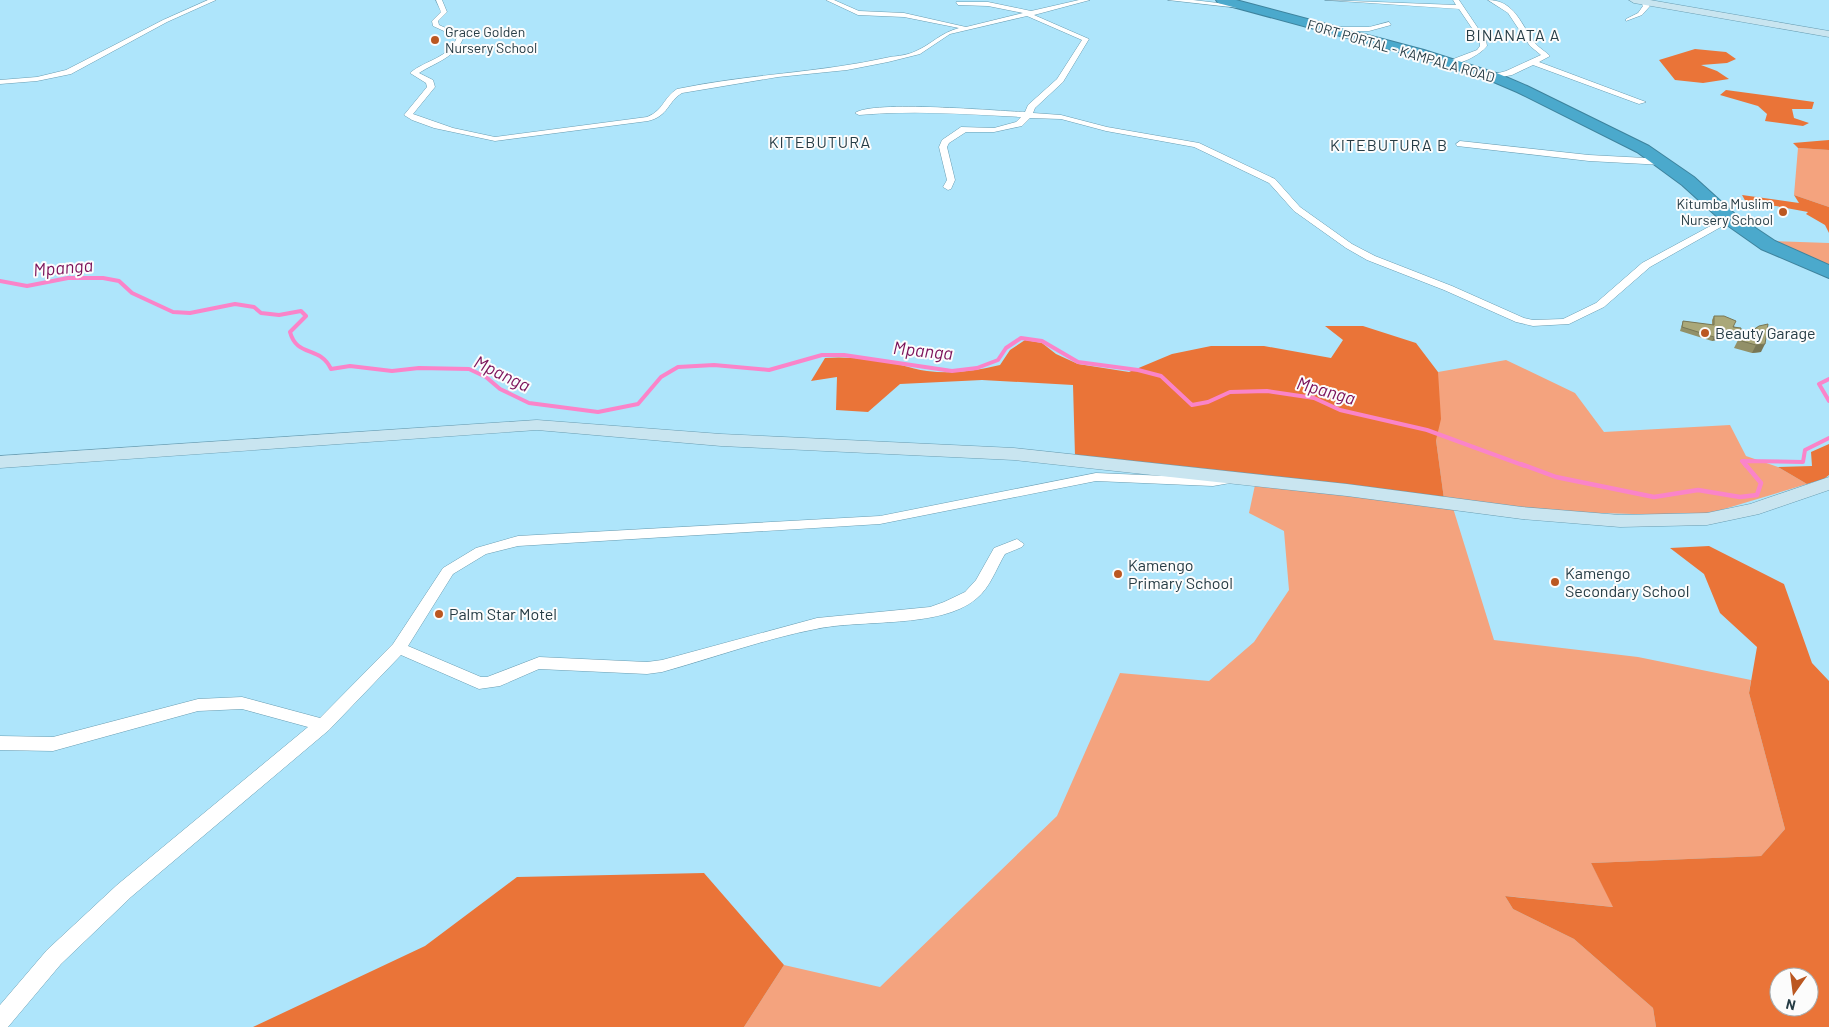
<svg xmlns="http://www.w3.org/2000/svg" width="1829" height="1027" font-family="Barlow,sans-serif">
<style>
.green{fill:#f4a37e}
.forest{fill:#ea7438;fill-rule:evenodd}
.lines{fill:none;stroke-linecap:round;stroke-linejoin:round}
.stream-far1{stroke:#fa84c9;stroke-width:4}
.stream{stroke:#fa84c9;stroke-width:4.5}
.street-casing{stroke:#699db2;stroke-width:1}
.secondary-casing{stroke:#699db2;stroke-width:1}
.highway-casing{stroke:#3e839d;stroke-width:2}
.street{fill:#fff;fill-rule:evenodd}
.secondary{fill:#c9e5f0;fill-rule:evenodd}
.highway{fill:#4ba9cc;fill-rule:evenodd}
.wall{fill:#929068}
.shaded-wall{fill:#777655}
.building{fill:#aaa879;stroke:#777655}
.poi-dot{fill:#bb5721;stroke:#fcfcfc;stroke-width:2}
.labels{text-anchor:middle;stroke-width:4;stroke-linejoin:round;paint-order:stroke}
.far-poi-label{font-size:14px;fill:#263c45;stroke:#fcfcfc;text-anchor:start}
.far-street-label{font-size:14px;fill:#263c45;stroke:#fcfcfc}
.far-quarter-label{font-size:16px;letter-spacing:1px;fill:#263c45;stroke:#fcfcfc}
.poi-label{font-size:16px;fill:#263c45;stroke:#fcfcfc;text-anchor:start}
.water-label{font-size:18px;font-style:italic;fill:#7b1159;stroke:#fcfcfc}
</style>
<rect width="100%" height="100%" fill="#aee5fb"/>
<g class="green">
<polygon points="1798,148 1829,150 1829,207 1794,195"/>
<polygon points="1771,241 1829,243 1829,269"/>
<polygon points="1506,360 1575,393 1604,432 1730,425 1746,456 1778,467 1807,484 1701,516 1531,511 1444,499 1436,440 1438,372"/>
<polygon points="1255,485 1453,508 1494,640 1638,657 1751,680 1749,693 1785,829 1761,856 1591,863 1614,907 1505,896 1513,909 1574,939 1653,1008 1656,1027 744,1027 784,965 880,987 1057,816 1120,673 1209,681 1254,642 1289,590 1284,531 1249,513"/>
</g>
<g class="forest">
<polygon points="1695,49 1726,52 1736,59 1727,63 1701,65 1717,71 1729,79 1703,83 1675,80 1659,60"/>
<polygon points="1726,90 1814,102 1812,109 1792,109 1794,118 1809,123 1803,126 1765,121 1767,114 1758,106 1720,95"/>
<polygon points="1829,140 1829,150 1798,148 1793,143"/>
<polygon points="1742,195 1799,203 1794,195 1829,207 1829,233 1825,225 1806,214 1808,212 1776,206 1747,204"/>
<path d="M1325 326H1363L1416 343 1438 372 1441 419 1436 440 1444 499 1075 456 1073 385 982 380 900 384 868 412 836 410 837 377 811 381 825 358C850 356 876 360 901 365 910 367 918 370 927 371 952 374 975 371 1000 365L1010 350 1025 340 1042 343 1056 354 1078 364 1129 372 1172 354 1211 346H1264L1331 358 1343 340Z"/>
<polygon points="1829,444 1829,475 1824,479 1807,484 1778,467 1812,466 1811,452"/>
<path d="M1709 546 1784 584 1812 663 1829 681V1027H1656L1653 1008 1574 939 1513 909 1505 896 1613 907 1591 863 1761 856 1785 829 1749 693 1757 647 1720 613 1704 574 1670 548ZM1779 977H1809V1007H1779Z"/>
<polygon points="704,873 784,965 744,1027 253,1027 425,946 517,877"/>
</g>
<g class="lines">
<g class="stream-far1">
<path d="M0 281 27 286 68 278H103L119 281 132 293 173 312 190 313 235 304 254 307 261 313 279 315 301 311 306 316 290 332C297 358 320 345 331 369L350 366 392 371 419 368 469 369 486 377 500 389 529 403 598 412 638 404 661 377 678 367 714 365 769 370 822 355H844L952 371 977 368 998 360 1006 348 1021 338 1042 341 1078 362 1138 370 1161 376 1192 405 1208 402 1230 392 1267 391 1314 398 1340 410 1427 430 1525 466"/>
<polyline points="1829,379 1819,384 1829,401"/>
<polyline points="1746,466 1742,461 1803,462 1805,450 1829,438"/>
</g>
<polyline class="stream" points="1521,464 1556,477 1654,497 1698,490 1740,497 1757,495 1761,483 1745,464"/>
<g class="street-casing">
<g id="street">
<polygon points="208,0 216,0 167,22 71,74 37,81 0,84 0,80 37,77 66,70 163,20"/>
<path d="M436 0H442L447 12 438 21 439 25 464 36C457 57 436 62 419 73L433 80 435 87 413 114 453 128 495 137 647 117C664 110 663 98 677 89 747 74 820 73 890 57 898 56 908 55 916 51 932 44 940 33 959 28L904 17 858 15 826 0H834L859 11 904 13 966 27 1023 13 988 6 958 5 956 2H988L1031 11 1079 0H1090L1034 15 1089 39 1063 82 1035 108 1033 113 1061 115 1107 127 1199 143 1275 179 1300 207 1352 244 1375 256 1452 286 1524 318 1533 320 1563 319 1596 303 1642 263 1727 217 1735 219 1650 267 1604 307 1569 324 1533 326 1516 322 1444 290 1367 260 1346 248 1294 211 1269 183 1194 147 1106 131 1061 119 1030 118 1022 126 994 132H966L949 143 947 147 955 180 951 189 948 190 943 187 947 180 939 147 942 140 961 127 994 128 1016 122 1021 117C967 114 913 110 859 115L855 113C872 100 997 111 1025 112L1028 105 1057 79 1082 40 1027 16 950 34 920 54 888 62 847 70 778 77 682 93C667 102 669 116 648 121L495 141 434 128 412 120 404 115 427 87 426 83 410 73C425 60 450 58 457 37L433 26 432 21 441 12Z"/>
<polygon points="1168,0 1193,0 1243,6 1240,8"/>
<path d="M1325 0 1456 5 1453 0H1459L1486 40 1487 46C1480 55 1460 65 1448 65V61L1477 50 1480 46V40L1459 9Z"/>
<path d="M1488 0C1515 0 1521 25 1535 43 1539 48 1545 51 1550 56L1539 62 1646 102 1639 104 1533 65 1512 75 1491 79V75L1506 71 1541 55 1530 46 1508 13Z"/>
<polygon points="1641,1 1645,1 1650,6 1642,15 1626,21 1626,19 1638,13 1643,6"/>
<polygon points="1389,22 1391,25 1369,31 1329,31 1326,29 1329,27 1369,27"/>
<polygon points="1460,141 1589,155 1664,159 1668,162 1664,165 1589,161 1457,146 1456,144"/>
<path d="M1096 473 1213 478 1231 475 1238 479 1236 482 1213 486 1096 481 880 524 518 546 486 554 453 574 408 646 481 677H487L539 657 647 662 662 660 817 618 930 607 944 602 965 592 976 580 994 548 1017 539 1024 544 1022 547 1005 554C996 569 990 588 976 599 940 629 861 619 816 629 764 639 713 658 662 672L647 674 539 669 500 686 479 689 401 655 329 730 131 897 61 964 8 1027H0V1005L47 950 117 885 308 727 242 709 198 711 53 751 0 750V736L53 737 198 699 242 697 320 718 393 644 443 568 476 548 518 536 880 516Z"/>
</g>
</g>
<g class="secondary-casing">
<g id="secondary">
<polygon points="1629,0 1650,0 1829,31 1829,37 1634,3"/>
<polygon points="537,420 721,434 1014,448 1347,484 1522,507 1620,515 1707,513 1750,504 1829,477 1829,490 1759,514 1707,525 1620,527 1522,519 1347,496 1014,460 721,446 537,430 0,468 0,456"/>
</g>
</g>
<g class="highway-casing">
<polygon id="highway" points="1216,0 1236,0 1424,50 1499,74 1527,86 1649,146 1694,177 1736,215 1775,241 1829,265 1829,278 1761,249 1724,223 1682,185 1637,152 1517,92 1489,80 1414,56 1218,3"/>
</g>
<use href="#street" class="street"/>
<use href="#secondary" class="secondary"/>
<use href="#highway" class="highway"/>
</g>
<g class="wall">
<polygon points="1714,316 1741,330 1739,334 1712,341 1680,331 1683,321 1712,325 1712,320"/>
<polygon points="1759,326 1761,352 1752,353 1734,348 1738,340"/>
</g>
<g class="shaded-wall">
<polygon points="1741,330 1739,334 1712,341 1714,337"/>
<polygon points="1765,344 1761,352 1752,353 1756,345"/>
</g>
<g class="building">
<polygon points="1714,316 1724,316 1736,321 1733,327 1741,328 1741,330 1714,337 1682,327 1683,321 1714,325"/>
<polygon points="1768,324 1765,344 1756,345 1738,340 1759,326"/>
</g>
<g class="poi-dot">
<circle cx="435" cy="40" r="5"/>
<circle cx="1783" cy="212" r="5"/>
<circle cx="1705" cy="333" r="5"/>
<circle cx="1118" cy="574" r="5"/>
<circle cx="1555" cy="582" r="5"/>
<circle cx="439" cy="614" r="5"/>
</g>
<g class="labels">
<g class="far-poi-label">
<text x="445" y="37">Grace Golden<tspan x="445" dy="16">Nursery School</tspan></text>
<text x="1773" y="209" text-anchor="end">Kitumba Muslim<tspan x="1773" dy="16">Nursery School</tspan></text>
</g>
<g class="far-street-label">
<text transform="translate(1401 51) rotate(16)" y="5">FORT PORTAL - KAMPALA ROAD</text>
</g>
<g class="far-quarter-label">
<text x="1513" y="41">BINANATA A</text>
<text x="820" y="148">KITEBUTURA</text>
<text x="1389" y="151">KITEBUTURA B</text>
</g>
<g class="poi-label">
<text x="1715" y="339">Beauty Garage</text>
<text x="1128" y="571">Kamengo<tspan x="1128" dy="18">Primary School</tspan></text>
<text x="1565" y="579">Kamengo<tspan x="1565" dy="18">Secondary School</tspan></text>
<text x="449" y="620">Palm Star Motel</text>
</g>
<g class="water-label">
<text transform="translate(63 268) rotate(-5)" y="6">Mpanga</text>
<text transform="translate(923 351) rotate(6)" y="6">Mpanga</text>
<text transform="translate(502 374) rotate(26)" y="6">Mpanga</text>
<text transform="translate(1326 391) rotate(16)" y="6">Mpanga</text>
</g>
</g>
<g transform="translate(1794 992) rotate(194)"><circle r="24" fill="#fcfcfc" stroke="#a6afb3"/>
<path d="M0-4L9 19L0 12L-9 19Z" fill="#bb5721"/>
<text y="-8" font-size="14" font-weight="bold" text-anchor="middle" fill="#263c45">N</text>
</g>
</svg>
